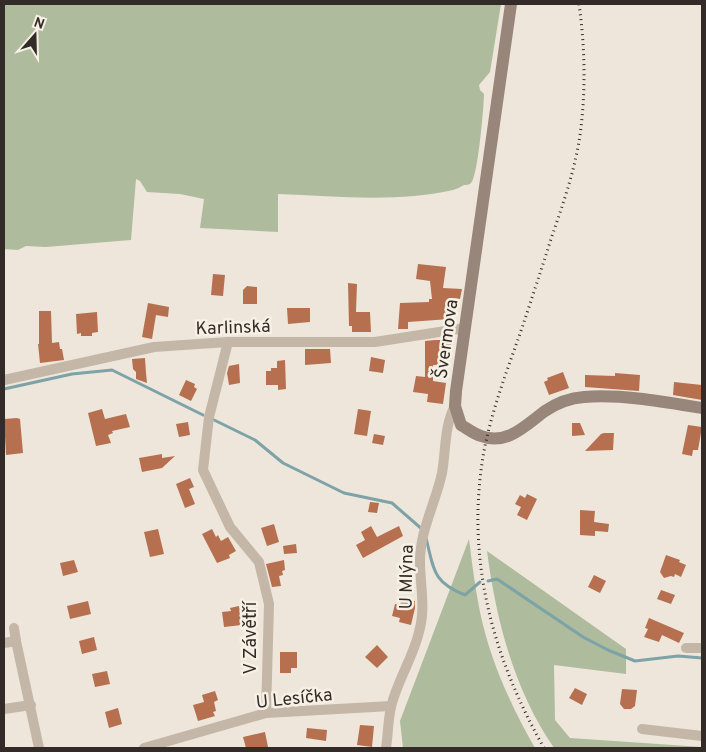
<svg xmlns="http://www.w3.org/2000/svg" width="706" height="752" font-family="Overpass,sans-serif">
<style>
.green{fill:#aebb9c}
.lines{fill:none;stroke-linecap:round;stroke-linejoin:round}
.stream{stroke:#7da2a7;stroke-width:3}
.building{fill:#b6704f}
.street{stroke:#c4b7a8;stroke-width:10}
.secondary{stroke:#978679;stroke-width:12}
.rail{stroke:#322b27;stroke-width:3;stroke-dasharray:1 4;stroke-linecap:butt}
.labels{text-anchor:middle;stroke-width:5;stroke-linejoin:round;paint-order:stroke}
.street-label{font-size:18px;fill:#322b27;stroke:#f6f0e5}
</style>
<rect width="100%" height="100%" fill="#eee6da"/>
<g class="green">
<path d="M4 4H501L490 72 479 85 480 90 484 94C484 106 478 177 471 183 469 185 466 185 464 185 460 187 457 189 453 190 395 203 336 196 278 194V232L200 228 204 199 180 194 147 192 140 181 136 179 131 240 46 247 26 246 18 250 4 249Z"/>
<path d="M469 539C472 563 475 588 480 612 490 660 511 706 535 748H403L400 721Z"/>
<path d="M487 551 626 649V674L554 665 555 720 570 738 702 747V748H554C514 690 496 620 487 551Z"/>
</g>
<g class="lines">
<g class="stream">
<polyline points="4,389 72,374 112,370 203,415"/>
<polyline points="212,419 255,440 283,463 344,493 392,503 423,530"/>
<path d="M426 538C434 569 432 582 465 595L480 582"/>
<polyline points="488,581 497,579 583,637 608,650 635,661 678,656 702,658"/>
</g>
</g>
<g class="building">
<polygon points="418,264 446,267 443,288 462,289 460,299 449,298 450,319 408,322 408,329 398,329 400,303 429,302 429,299 432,299 430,281 416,279"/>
<polygon points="213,274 225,275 223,296 211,295"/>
<polygon points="348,283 357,284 356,312 370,312 371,332 352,332 352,326 349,326"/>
<polygon points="247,286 257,287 257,304 243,304 243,290"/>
<polygon points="148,303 169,307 168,317 156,315 152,339 142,337"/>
<polygon points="287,308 310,308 310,322 288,324"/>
<polygon points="39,311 51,311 52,343 59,342 60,349 62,349 64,360 40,363 38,344 39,344"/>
<polygon points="97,312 98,332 92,333 92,336 81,336 81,333 77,334 76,314"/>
<polygon points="435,340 451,340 451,356 448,356 447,365 433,365 433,381 446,383 443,404 427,402 428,394 413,392 416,376 425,377 425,341"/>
<polygon points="305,349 330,349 331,363 305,365"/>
<polygon points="371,357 385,360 383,373 369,371"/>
<polygon points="145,358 146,373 147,383 136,379 136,372 133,369 132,359"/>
<polygon points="285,360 286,389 278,390 278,385 266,385 266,371 271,371 271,368 277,368 277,361"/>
<polygon points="239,364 240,383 229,385 227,373 229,366"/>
<polygon points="563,372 569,388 549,395 544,382 548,380 547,378"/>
<polygon points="615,373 640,375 639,391 585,387 585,375 615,376"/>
<polygon points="186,380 195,384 194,387 197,389 191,401 179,395"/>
<polygon points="674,382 702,385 702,400 673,395"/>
<polygon points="102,409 105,419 126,414 130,427 112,431 113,433 108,435 111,443 96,446 88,413"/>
<polygon points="358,409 371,411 367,436 354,434"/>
<polygon points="17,418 20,419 23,453 6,455 4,419"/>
<polygon points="188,422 190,435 179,437 176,424"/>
<polygon points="572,423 580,423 585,435 572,436"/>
<polygon points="688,425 702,427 698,450 693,450 692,456 682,454"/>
<polygon points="604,433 614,433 613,450 585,451 601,434"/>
<polygon points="374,434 385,436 383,445 372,443"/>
<polygon points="162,454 162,458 175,456 162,468 142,472 139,458"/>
<polygon points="190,478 194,487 189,489 195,504 185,508 176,484"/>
<polygon points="527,494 537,499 527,520 517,515 521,507 515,504 520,495 525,498"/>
<polygon points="370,502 379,503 377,513 368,512"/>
<polygon points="580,510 595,511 594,522 609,524 608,532 595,531 595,536 580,535"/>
<polygon points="274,524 279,542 267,546 261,528"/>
<polygon points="371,526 377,537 399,526 403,536 363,558 356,545 365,540 361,532"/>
<polygon points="158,529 164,554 150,557 144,532"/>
<polygon points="212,529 216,537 218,535 221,541 228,537 236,551 229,555 230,558 217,563 202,534"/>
<polygon points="296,544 297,553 284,554 283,546"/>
<polygon points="666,555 680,560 679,562 686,565 681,577 675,574 674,577 671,576 664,578 660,572"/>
<polygon points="74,560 78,572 63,576 60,563"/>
<polygon points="284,560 285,570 282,571 283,575 279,576 281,586 272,587 266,564"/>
<polygon points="594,575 606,581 600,593 588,587"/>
<polygon points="661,590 675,595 671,604 657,599"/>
<polygon points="402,597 415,601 415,608 411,625 399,622 400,618 392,616 395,604 400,605"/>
<polygon points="88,601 91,614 70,619 67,606"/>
<polygon points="239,606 242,625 224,627 222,612 231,611 230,608"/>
<polygon points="649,618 684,633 679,643 662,635 659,642 644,637 648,629 645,628"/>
<polygon points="94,637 97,650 82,654 79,641"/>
<polygon points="377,645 388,657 377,668 365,657"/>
<polygon points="280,652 297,652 297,668 291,668 291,673 280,673"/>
<polygon points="107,671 110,684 95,687 92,674"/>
<polygon points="575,688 587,694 582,705 569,698"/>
<polygon points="622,689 637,690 635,706 631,709 624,709 620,704"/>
<polygon points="215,691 218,700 214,702 216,711 213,712 215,716 198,721 193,705 204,702 202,695"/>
<polygon points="118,708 122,724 109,728 105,712"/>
<polygon points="360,725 374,726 372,747 357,745"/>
<polygon points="307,728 327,730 326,741 306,738"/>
<polygon points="265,732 268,747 246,748 243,737"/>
</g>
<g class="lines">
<g class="street">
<polyline points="228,342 209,417 203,470 230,527 259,562 269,604 266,713"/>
<polyline points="4,380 154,347 228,342 375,342 465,328"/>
<polyline points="14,628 16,641"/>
<polyline points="4,643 16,641 39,748"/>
<polyline points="686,648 702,648"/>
<polyline points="4,709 31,705"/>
<polyline points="642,729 702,736"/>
<polyline points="144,748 266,713 391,706"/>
<path d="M386 748C388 735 388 720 391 707 397 681 413 658 419 632 426 608 420 585 420 561 420 530 436 502 442 473 446 451 444 426 455 406"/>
</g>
<path class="secondary" d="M511 4 456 391 455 406 461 425C468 429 474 434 481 436 507 446 526 425 545 411 557 403 570 398 584 397 622 394 665 402 702 408"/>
<path class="rail" d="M544 748C492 656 465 557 484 451 492 409 508 368 522 328 532 298 542 267 552 236 563 204 575 170 580 135 586 92 585 47 579 4"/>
</g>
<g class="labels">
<g class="street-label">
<text transform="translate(233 327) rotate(-2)" y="6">Karlinská</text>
<text transform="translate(446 339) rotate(-82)" y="6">Švermova</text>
<text transform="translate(406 577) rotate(-89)" y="6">U Mlýna</text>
<text transform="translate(250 638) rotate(-90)" y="6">V Závětří</text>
<text transform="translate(294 698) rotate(-6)" y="6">U Lesíčka</text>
</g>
</g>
<rect width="706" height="752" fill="none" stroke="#322b27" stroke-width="10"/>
<g transform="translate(35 35) rotate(20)" stroke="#f6f0e5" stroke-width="4" paint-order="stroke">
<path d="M0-4L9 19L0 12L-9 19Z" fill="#322b27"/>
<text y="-8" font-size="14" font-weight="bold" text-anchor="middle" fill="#322b27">N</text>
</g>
</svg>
